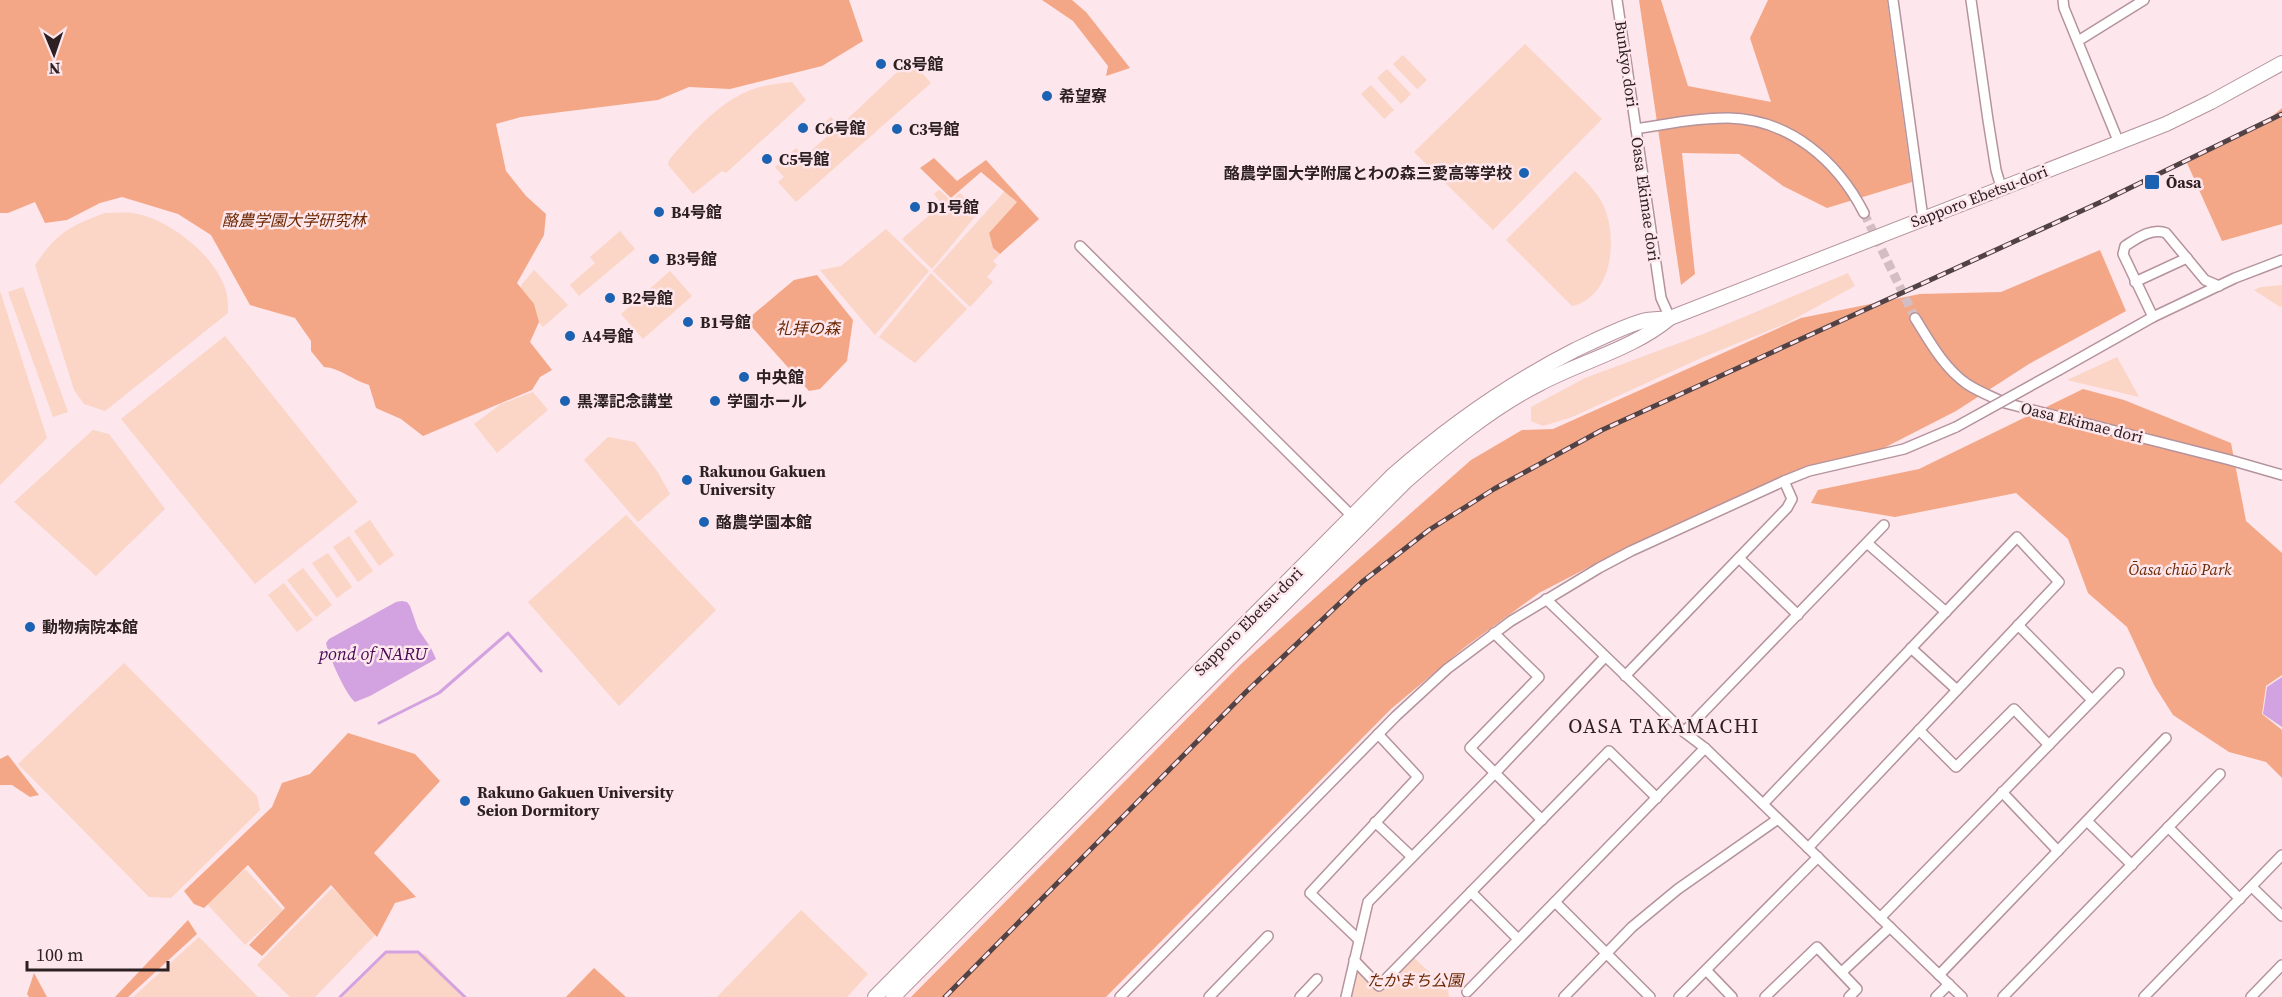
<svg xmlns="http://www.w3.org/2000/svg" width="2282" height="997" font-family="'Source Serif 4','Noto Sans JP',serif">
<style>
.green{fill:#fbd5c6}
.forest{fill:#f4a786}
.water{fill:#d3a2e1}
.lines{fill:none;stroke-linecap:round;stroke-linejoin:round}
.stream{stroke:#d3a2e1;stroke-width:3}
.minor-tunnel{stroke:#d3bec4;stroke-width:9;stroke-dasharray:9 4.5;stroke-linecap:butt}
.minor-casing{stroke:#b5939c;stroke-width:12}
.highway-casing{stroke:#b5939c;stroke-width:16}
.minor{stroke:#fff;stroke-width:9}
.highway{stroke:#fff;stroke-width:14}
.rail-casing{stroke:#514246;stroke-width:5}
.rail{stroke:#fde6ec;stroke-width:3;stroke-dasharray:9;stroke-linecap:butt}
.minor-bridge-casing{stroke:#b5939c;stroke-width:12;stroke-linecap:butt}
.minor-bridge{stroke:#fff;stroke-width:9}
.poi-dot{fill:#1c62b2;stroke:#fde6ec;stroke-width:2}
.labels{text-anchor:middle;stroke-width:5;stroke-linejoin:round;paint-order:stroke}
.poi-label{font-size:16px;font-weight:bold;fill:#2d2023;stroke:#fde6ec;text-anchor:start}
.street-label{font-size:16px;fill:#2d2023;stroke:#fde6ec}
.park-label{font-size:16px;font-style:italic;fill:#6c2802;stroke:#fde6ec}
.water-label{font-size:18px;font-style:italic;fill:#480957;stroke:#fde6ec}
.quarter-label{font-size:20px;letter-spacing:1.5px;fill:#2d2023;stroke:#fde6ec}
</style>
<rect width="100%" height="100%" fill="#fde6ec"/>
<g class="green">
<polygon points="1525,44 1602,119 1493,230 1414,152"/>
<polygon points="1403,55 1427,80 1417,89 1393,64"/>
<polygon points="910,60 931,83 796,202 778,182 784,177 775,167 796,148 805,156 830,134 822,125 831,117 840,126"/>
<polygon points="1387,69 1411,94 1401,104 1377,78"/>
<path d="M792 82 806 100 726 173 722 171 693 194 668 165 669 160C695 130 724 95 764 86 773 84 783 83 792 82Z"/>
<polygon points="1371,85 1394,110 1384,119 1361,94"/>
<path d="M1575 171C1588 183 1600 195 1606 212 1617 244 1611 297 1572 306L1506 240Z"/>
<polygon points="939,190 951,200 960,193 978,213 932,269 902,239 942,204 934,194"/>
<polygon points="1005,191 1017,202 989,233 993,248 1000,254 993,261 997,265 987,277 993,282 970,307 933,271"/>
<path d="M105 213C114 213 124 212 133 213 170 219 219 258 227 295 228 301 228 307 228 313L105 411 84 404 74 390 35 265C58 232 68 227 105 213Z"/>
<polygon points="886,229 929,271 875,335 820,270 841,266"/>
<polygon points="620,231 635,249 579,296 570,285 595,263 590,257"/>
<polygon points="534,270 568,305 543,327 519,299 522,284"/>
<polygon points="670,271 692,296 643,339 621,314"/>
<polygon points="931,273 967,309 915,363 879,337"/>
<polygon points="1848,273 1855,286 1785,324 1701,358 1572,417 1543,426 1531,421 1531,407 1585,378 1706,333"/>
<polygon points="2282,285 2282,305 2280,307 2254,290 2261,287"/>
<polygon points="23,287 68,412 53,417 8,292"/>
<polygon points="0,291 47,438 0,485"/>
<polygon points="225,336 358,502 255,584 121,419"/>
<polygon points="2117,357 2139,397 2067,380"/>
<polygon points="533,392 548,410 497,453 474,424 501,404"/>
<polygon points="93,430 109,434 165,509 96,576 14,502"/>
<polygon points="608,437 635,442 657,471 670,494 638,522 584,460"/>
<polygon points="626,515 716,610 619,706 528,602"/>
<polygon points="370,520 394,555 379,566 354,531"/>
<polygon points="349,536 373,571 358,582 333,547"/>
<polygon points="328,553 352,587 337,598 312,563"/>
<polygon points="303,568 332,605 316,617 287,580"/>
<polygon points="284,583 313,620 297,632 268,595"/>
<polygon points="124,663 257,796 260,810 171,898 149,897 18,764"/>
<polygon points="245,869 283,910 245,945 207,904"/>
<polygon points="332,888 378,932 315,997 290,997 257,965"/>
<polygon points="801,910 868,974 847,997 717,997"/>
<polygon points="199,937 258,997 133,997"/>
<polygon points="386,952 425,954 465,997 343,997"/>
<polygon points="1414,958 1448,989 1449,997 1350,997 1356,972 1360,971 1380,991"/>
</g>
<g class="forest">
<path d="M0 0H849L863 41 822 66 730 89 689 87 658 100 521 117 496 124 506 171 526 196 546 214 544 235 517 283 534 304 539 322 530 342 552 370 540 377 532 390 423 436 401 419 376 408 369 385C352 380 340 368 324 367L311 351V341L295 318 250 305 211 235 178 214 122 197 100 203 67 220 45 223 35 202 8 213H0Z"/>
<polygon points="1042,0 1072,0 1086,12 1130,68 1106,76 1108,66 1073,21"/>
<polygon points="1639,0 1661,0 1688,86 1771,102 1750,38 1768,0 1887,0 1912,182 1827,208 1783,186 1739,154 1682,153 1695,274 1681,285"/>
<polygon points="2282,108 2282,224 2222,241 2187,163 2270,118"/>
<polygon points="934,158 957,181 986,160 1039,219 1000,254 993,248 989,233 1017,202 981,172 951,198 920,168"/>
<polygon points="2100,250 2126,311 2029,364 1956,411 1878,451 1783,484 1677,526 1618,552 1539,593 1465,647 1391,709 1106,997 911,997 1241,664 1326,588 1471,460 1522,430 1553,429 1801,318 1920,294 2001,292"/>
<polygon points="817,275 853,320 847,361 820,389 809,391 751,326 750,317 794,280"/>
<polygon points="2083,389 2124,400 2231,443 2246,521 2282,553 2282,675 2266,686 2262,714 2282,730 2282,778 2266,762 2229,752 2173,715 2154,685 2127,627 2088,593 2068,539 2016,493 1895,517 1811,503 1818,490 1919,469"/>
<polygon points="348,733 415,754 440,781 374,853 416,897 395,903 377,937 331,885 262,956 249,945 285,908 248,865 204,908 194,904 184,891 272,807 282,783 310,774"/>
<polygon points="8,755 39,795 30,797 12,785 0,785 0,759"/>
<polygon points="188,920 197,934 128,997 115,997"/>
<polygon points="594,968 626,997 566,997"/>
<polygon points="34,973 47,997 29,997 27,994"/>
</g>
<g class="water">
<path d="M402 601 407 602 410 606 418 629 431 648 436 659 370 696 355 702C346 695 328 655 326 643L329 639 396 602Z"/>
<polygon points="2282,677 2282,727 2263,714 2267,687"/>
</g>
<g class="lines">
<g class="stream">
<polyline points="379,723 439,693 508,633 541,671"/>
<polyline points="340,997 386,952 418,952 465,997"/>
</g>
<polyline class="minor-tunnel" points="1864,213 1915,318"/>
<g class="minor-casing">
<g id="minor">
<polyline points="1617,0 1661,298 1670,318"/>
<polyline points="1893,0 1923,218"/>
<polyline points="1971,0 1988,120 1996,170 2001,187"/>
<polyline points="2063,0 2064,8 2119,143"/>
<polyline points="2078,41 2144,0"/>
<path d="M1636 129C1666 124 1697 118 1728 118 1789 119 1837 160 1864 213"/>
<polyline points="1080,246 1355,519"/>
<polyline points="2135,282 2187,258"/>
<path d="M2153 317 2123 254 2125 246C2136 239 2152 227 2166 233L2205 280 2219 286"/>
<path d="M1915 318C1930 342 1944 368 1967 384 1979 392 1993 397 2005 403L2230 460 2282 475"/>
<polyline points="2059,370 2153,317 2235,278 2282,260"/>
<polyline points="1867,543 1946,612"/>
<polyline points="1739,558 1798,615"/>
<polyline points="1546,599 1684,732 1705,748 1962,997"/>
<polyline points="2018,625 2092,700"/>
<polyline points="1494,633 1539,677 1470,748 1542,820"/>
<polyline points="1911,648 1957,690"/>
<polyline points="1625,676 1787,508 1792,499 1784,481"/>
<polyline points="1919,730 1956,767 2014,709 2049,745"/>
<polyline points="1684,732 1884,525"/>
<polyline points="2002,792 2058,851"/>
<polyline points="1763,804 2017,537 2059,582 1808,848"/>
<polyline points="2087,821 2132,865"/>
<polyline points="1375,822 1412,857"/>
<polyline points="2168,827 2240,899"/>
<polyline points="2252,887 2282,916"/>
<polyline points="1471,892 1518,939"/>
<polyline points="1555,902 1650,997"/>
<polyline points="1880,918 2119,673"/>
<polyline points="1359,940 1310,893 1418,777 1378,734"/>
<polyline points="1354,960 1379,986 1609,751 1657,798"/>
<polyline points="1706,970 1732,997"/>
<polyline points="1843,971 1890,927"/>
<polyline points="1939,975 2166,738"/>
<polyline points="1467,992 1705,748"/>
<polyline points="1120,997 1396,716 1447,669 1511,621 1599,568 1631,551 1784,481 1809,471 1904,449 1956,427"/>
<polyline points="1209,997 1268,936"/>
<polyline points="1300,997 1317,979"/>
<polyline points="1346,997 1368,902 1495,773 1605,657"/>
<polyline points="1564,997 1632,927 1678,889 1778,819"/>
<polyline points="1679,997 1818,857"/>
<polyline points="1765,997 1817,947 1857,989 1849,997"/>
<polyline points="1936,997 1949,984"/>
<polyline points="2003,997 2220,774"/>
<polyline points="2144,997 2282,855"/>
<polyline points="2251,997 2282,965"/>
</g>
</g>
<g class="highway-casing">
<g id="highway">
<path d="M875 997 1393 475C1449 426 1508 384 1575 350 1592 342 1630 323 1647 320 1655 319 1663 319 1670 318"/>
<path d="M893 997 1405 482C1446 446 1490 409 1539 384 1582 361 1633 349 1670 318L2166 124 2211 102 2282 63"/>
</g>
</g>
<use href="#minor" class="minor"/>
<use href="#highway" class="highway"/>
<g class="rail-casing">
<polyline id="rail" points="945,997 1246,692 1362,582 1429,530 1494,489 1602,430 2103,201 2282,114"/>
</g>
<use href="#rail" class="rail"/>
<g class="minor-bridge-casing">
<polyline id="minor-bridge" points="1956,427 2059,370"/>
</g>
<use href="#minor-bridge" class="minor-bridge"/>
</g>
<g class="poi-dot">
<circle cx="881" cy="64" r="6"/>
<circle cx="1047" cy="96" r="6"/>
<circle cx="803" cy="128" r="6"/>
<circle cx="897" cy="129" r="6"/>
<circle cx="767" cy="159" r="6"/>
<circle cx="1524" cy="173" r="6"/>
<rect x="2144" y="174" width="16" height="16" rx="3"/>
<circle cx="915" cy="207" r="6"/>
<circle cx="659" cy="212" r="6"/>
<circle cx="654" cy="259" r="6"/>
<circle cx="610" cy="298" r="6"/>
<circle cx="688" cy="322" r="6"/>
<circle cx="570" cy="336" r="6"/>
<circle cx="744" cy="377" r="6"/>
<circle cx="565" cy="401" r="6"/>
<circle cx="715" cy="401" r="6"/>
<circle cx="687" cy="480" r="6"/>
<circle cx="704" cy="522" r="6"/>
<circle cx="30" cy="627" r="6"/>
<circle cx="465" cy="801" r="6"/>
</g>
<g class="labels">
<g class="poi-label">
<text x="893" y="70">C8号館</text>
<text x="1059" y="102">希望寮</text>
<text x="815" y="134">C6号館</text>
<text x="909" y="135">C3号館</text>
<text x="779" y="165">C5号館</text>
<text x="1512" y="179" text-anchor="end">酪農学園大学附属とわの森三愛高等学校</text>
<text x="2166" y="188">Ōasa</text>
<text x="927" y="213">D1号館</text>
<text x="671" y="218">B4号館</text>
<text x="666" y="265">B3号館</text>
<text x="622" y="304">B2号館</text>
<text x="700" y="328">B1号館</text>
<text x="582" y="342">A4号館</text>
<text x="756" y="383">中央館</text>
<text x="577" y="407">黒澤記念講堂</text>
<text x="727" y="407">学園ホール</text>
<text x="699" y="477">Rakunou Gakuen<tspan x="699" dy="18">University</tspan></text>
<text x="716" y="528">酪農学園本館</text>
<text x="42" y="633">動物病院本館</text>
<text x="477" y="798">Rakuno Gakuen University<tspan x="477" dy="18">Seion Dormitory</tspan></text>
</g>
<g class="street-label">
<text transform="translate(1627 64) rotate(82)" y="6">Bunkyo dori</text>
<text transform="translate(1979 196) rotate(-21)" y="6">Sapporo Ebetsu-dori</text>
<text transform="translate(1646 199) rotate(82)" y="6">Oasa Ekimae dori</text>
<text transform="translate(2082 422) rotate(14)" y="6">Oasa Ekimae dori</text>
<text transform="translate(1248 621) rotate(-45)" y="6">Sapporo Ebetsu-dori</text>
</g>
<g class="park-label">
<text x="294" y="226">酪農学園大学研究林</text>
<text x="808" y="334">礼拝の森</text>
<text x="2180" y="575">Ōasa chūō Park</text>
<text x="1415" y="986">たかまち公園</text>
</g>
<g class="water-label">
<text x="373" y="660">pond of NARU</text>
</g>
<g class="quarter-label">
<text x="1664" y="733">OASA TAKAMACHI</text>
</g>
</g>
<g transform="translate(54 54) rotate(178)" stroke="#fde6ec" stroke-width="4.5" paint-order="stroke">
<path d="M0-4.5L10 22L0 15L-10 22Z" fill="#2d2023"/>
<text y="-9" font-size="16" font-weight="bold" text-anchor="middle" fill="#2d2023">N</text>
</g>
<path d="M27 961v9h141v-9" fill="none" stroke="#2d2023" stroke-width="3"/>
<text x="36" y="961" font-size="18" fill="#2d2023" stroke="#fde6ec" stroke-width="4.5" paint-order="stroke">100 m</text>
</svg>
